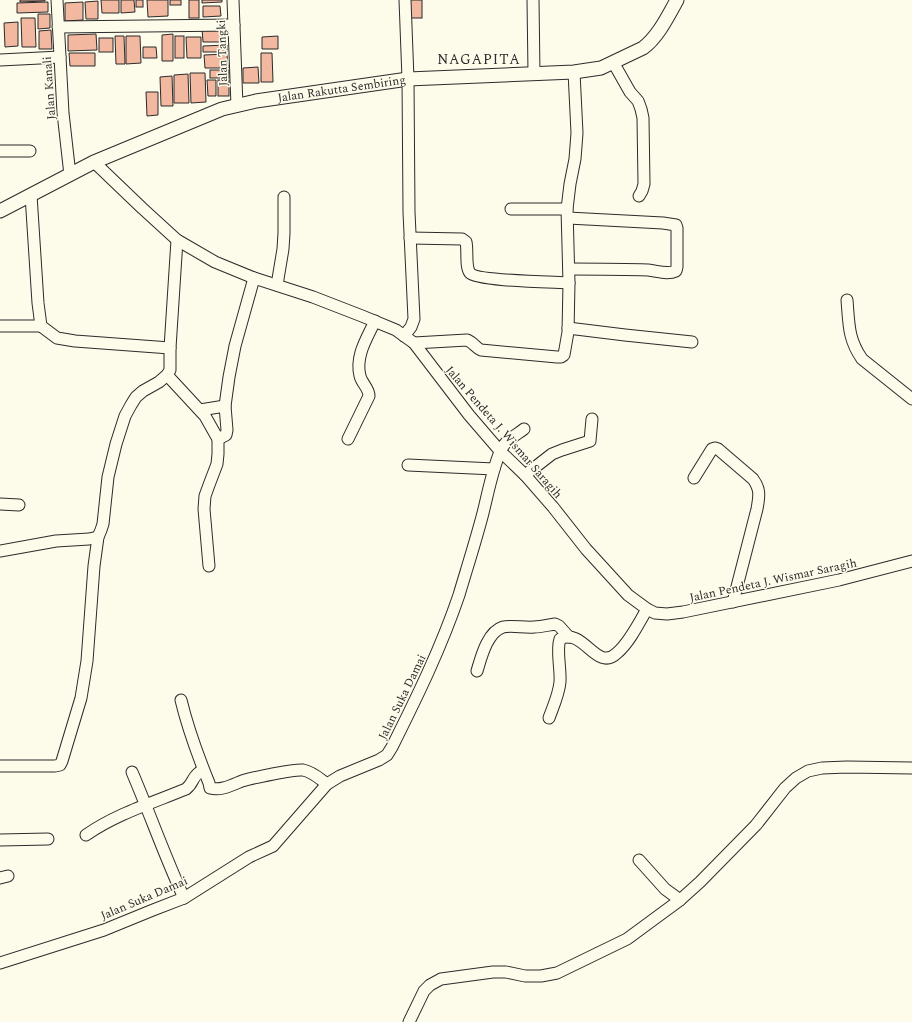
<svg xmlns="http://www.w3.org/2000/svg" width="912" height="1022" font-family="Spectral,serif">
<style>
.building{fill:#f2b8a0;stroke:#2b2b2b}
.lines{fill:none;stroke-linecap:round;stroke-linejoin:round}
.minor-casing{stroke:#2b2b2b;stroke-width:13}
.major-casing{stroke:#2b2b2b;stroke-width:15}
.minor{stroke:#fdfbea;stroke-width:11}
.major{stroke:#fdfbea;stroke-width:13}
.labels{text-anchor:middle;stroke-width:3;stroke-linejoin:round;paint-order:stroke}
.street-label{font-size:12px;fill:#2b2b2b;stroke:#fdfbea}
.quarter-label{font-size:14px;letter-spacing:1px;fill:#2b2b2b;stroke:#fdfbea}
</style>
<rect width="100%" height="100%" fill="#fdfbea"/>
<g class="building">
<polygon points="20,0 45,0 45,1 20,2"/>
<polygon points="101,0 119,0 119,13 102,13"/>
<polygon points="121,0 134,0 135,12 121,13"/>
<rect x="136" y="0" width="7" height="7"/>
<polygon points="147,0 168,0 168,16 148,17"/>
<rect x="170" y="0" width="11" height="5"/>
<rect x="189" y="0" width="10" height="18"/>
<polygon points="202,0 222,0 222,2 202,3"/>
<rect x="407" y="0" width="15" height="18"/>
<polygon points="98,1 98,19 86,19 85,2"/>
<polygon points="48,2 48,12 17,13 17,3"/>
<polygon points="83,2 83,20 65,21 65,3"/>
<polygon points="203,6 220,6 221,16 203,17"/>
<polygon points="38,14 50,14 50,28 38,29"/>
<polygon points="21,18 35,18 36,47 22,47"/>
<polygon points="18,22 18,46 5,47 4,23"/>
<polygon points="225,27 225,42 203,42 202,28"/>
<polygon points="51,30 52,49 39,49 39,31"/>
<polygon points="96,34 97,50 68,51 68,35"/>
<polygon points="173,34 173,61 162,61 162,35"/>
<polygon points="115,36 124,36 125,64 116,64"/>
<polygon points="126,36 140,36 141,63 126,64"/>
<rect x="175" y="36" width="9" height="22"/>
<polygon points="278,36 278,49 262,49 262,37"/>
<polygon points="186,37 201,37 201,58 187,58"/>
<rect x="99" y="38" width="14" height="14"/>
<polygon points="227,45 227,52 203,52 203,46"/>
<polygon points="143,47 156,47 157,58 143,58"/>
<polygon points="69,53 95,53 95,66 70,66"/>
<polygon points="261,53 272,53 273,82 261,82"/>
<polygon points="227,54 228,68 205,68 204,55"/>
<polygon points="258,67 259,83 243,83 243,68"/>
<rect x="210" y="70" width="19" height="8"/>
<polygon points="190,73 205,73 206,102 191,103"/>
<polygon points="188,74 189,103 174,103 174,75"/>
<polygon points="172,76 173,106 161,106 160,77"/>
<polygon points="207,80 216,80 216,96 208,96"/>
<rect x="218" y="80" width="11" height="16"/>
<polygon points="146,92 158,92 158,115 147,116"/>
</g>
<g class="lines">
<g class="minor-casing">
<g id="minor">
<polyline points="57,0 63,113 70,175"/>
<polyline points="233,0 237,106"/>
<polyline points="533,0 534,73"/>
<polyline points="58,27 234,25"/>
<polyline points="0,60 60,57"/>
<polyline points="613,62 630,92 638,101 641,109 643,118 644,184 642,191 639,196"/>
<polyline points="0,151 30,151"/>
<polyline points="94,162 142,208 177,240 215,262 254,278 313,297 362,316 396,330 414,343 469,415 500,451 525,475 553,507 586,549 628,595 647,609 655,613 667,614 683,612 839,580 912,561"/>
<polyline points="31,195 38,303 41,326 57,338 75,341 170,348"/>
<polyline points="511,209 567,209"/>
<path d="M568 218 663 223 676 225 677 228V267L676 271C667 275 658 271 648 270 622 269 595 269 569 269"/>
<path d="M410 238 462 239 466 242C468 250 465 267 470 273 477 281 554 282 569 283"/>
<polyline points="277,285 283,249 284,233 284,197"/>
<path d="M847 300C849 324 848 339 862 359L912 399"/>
<polyline points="0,326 41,326"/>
<polyline points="568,328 625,335 692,342"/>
<polyline points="404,336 411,327 414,319 409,212 408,79 405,0"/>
<path d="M414 343 467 340C473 342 476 348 481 350L557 357H561L564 355 568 332 569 283 567 209 570 184 575 159 577 133 574 72"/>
<polyline points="167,375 205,416 218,439 218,454 217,464 209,485 205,496 204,509 209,566"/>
<polyline points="200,410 225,406"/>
<polyline points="218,439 226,435 227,430 225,406 229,377 235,346 254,278"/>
<path d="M348 439 369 396C369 388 362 384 360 376 355 356 367 338 375 321"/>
<polyline points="408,465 494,469"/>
<polyline points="525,475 552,454 562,450 590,441 592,419"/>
<path d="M694 478 712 449 715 448 718 449 753 479C761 490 759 497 757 509L733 602"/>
<polyline points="0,504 19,505"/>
<polyline points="0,551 56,541 89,539 98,537"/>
<path d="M477 671C481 658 487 632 503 627 511 625 525 628 534 627 541 627 548 625 555 624L559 626 569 637"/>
<path d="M181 700C188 729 198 756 209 783L210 788C221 791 232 785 242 781 252 778 294 769 303 770 313 772 320 779 327 784"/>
<path d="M549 718C553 707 559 694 560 682 561 669 556 650 560 639 584 627 596 673 617 653 629 643 639 623 647 609"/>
<polyline points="0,766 55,766 60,765 62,761 81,698 87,661 94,566 98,537 101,530 103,524 108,477 116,444 125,416 131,405 136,397 143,391 159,382 167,375 170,370 170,348 177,240"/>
<path d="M132 772C150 814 165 857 184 898"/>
<path d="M86 835C116 814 152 803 186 789 195 782 191 776 203 770"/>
<polyline points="0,840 48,839"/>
<polyline points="639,860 665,889 680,900"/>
<polyline points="0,878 8,876"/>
<path d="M0 963 104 930 153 910 184 898 249 857 273 846 327 784 340 776 379 760 387 755 392 747C417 697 441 648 459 595 467 568 476 540 483 513 488 493 492 471 500 452 504 441 515 436 524 429"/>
<polyline points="409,1022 424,991 430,985 441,979 493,972 506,972 525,976 541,976 557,973 627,939 680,900 700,882 756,825 785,788 796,778 808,771 822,768 847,767 912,768"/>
</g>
</g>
<g class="major-casing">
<g id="major">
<path id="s1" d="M0 211 94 162 222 109 256 101 408 79 574 72 601 68 643 48C658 37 668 16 677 0"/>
</g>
</g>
<use href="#minor" class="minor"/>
<use href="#major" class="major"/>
</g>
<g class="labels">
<g class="street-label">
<text transform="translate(222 53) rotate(-92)" y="4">Jalan Tangki</text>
<text transform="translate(49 88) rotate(-94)" y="4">Jalan Kanali</text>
<text dy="4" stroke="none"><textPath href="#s1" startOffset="366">Jalan Rakutta Sembiring</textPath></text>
<text transform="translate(504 432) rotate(49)" y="4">Jalan Pendeta J. Wismar Saragih</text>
<text transform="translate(773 580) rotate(-12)" y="4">Jalan Pendeta J. Wismar Saragih</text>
<text transform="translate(402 697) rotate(-64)" y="4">Jalan Suka Damai</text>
<text transform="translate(144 898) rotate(-23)" y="4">Jalan Suka Damai</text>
</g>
<g class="quarter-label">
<text x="479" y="64">NAGAPITA</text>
</g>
</g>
</svg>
